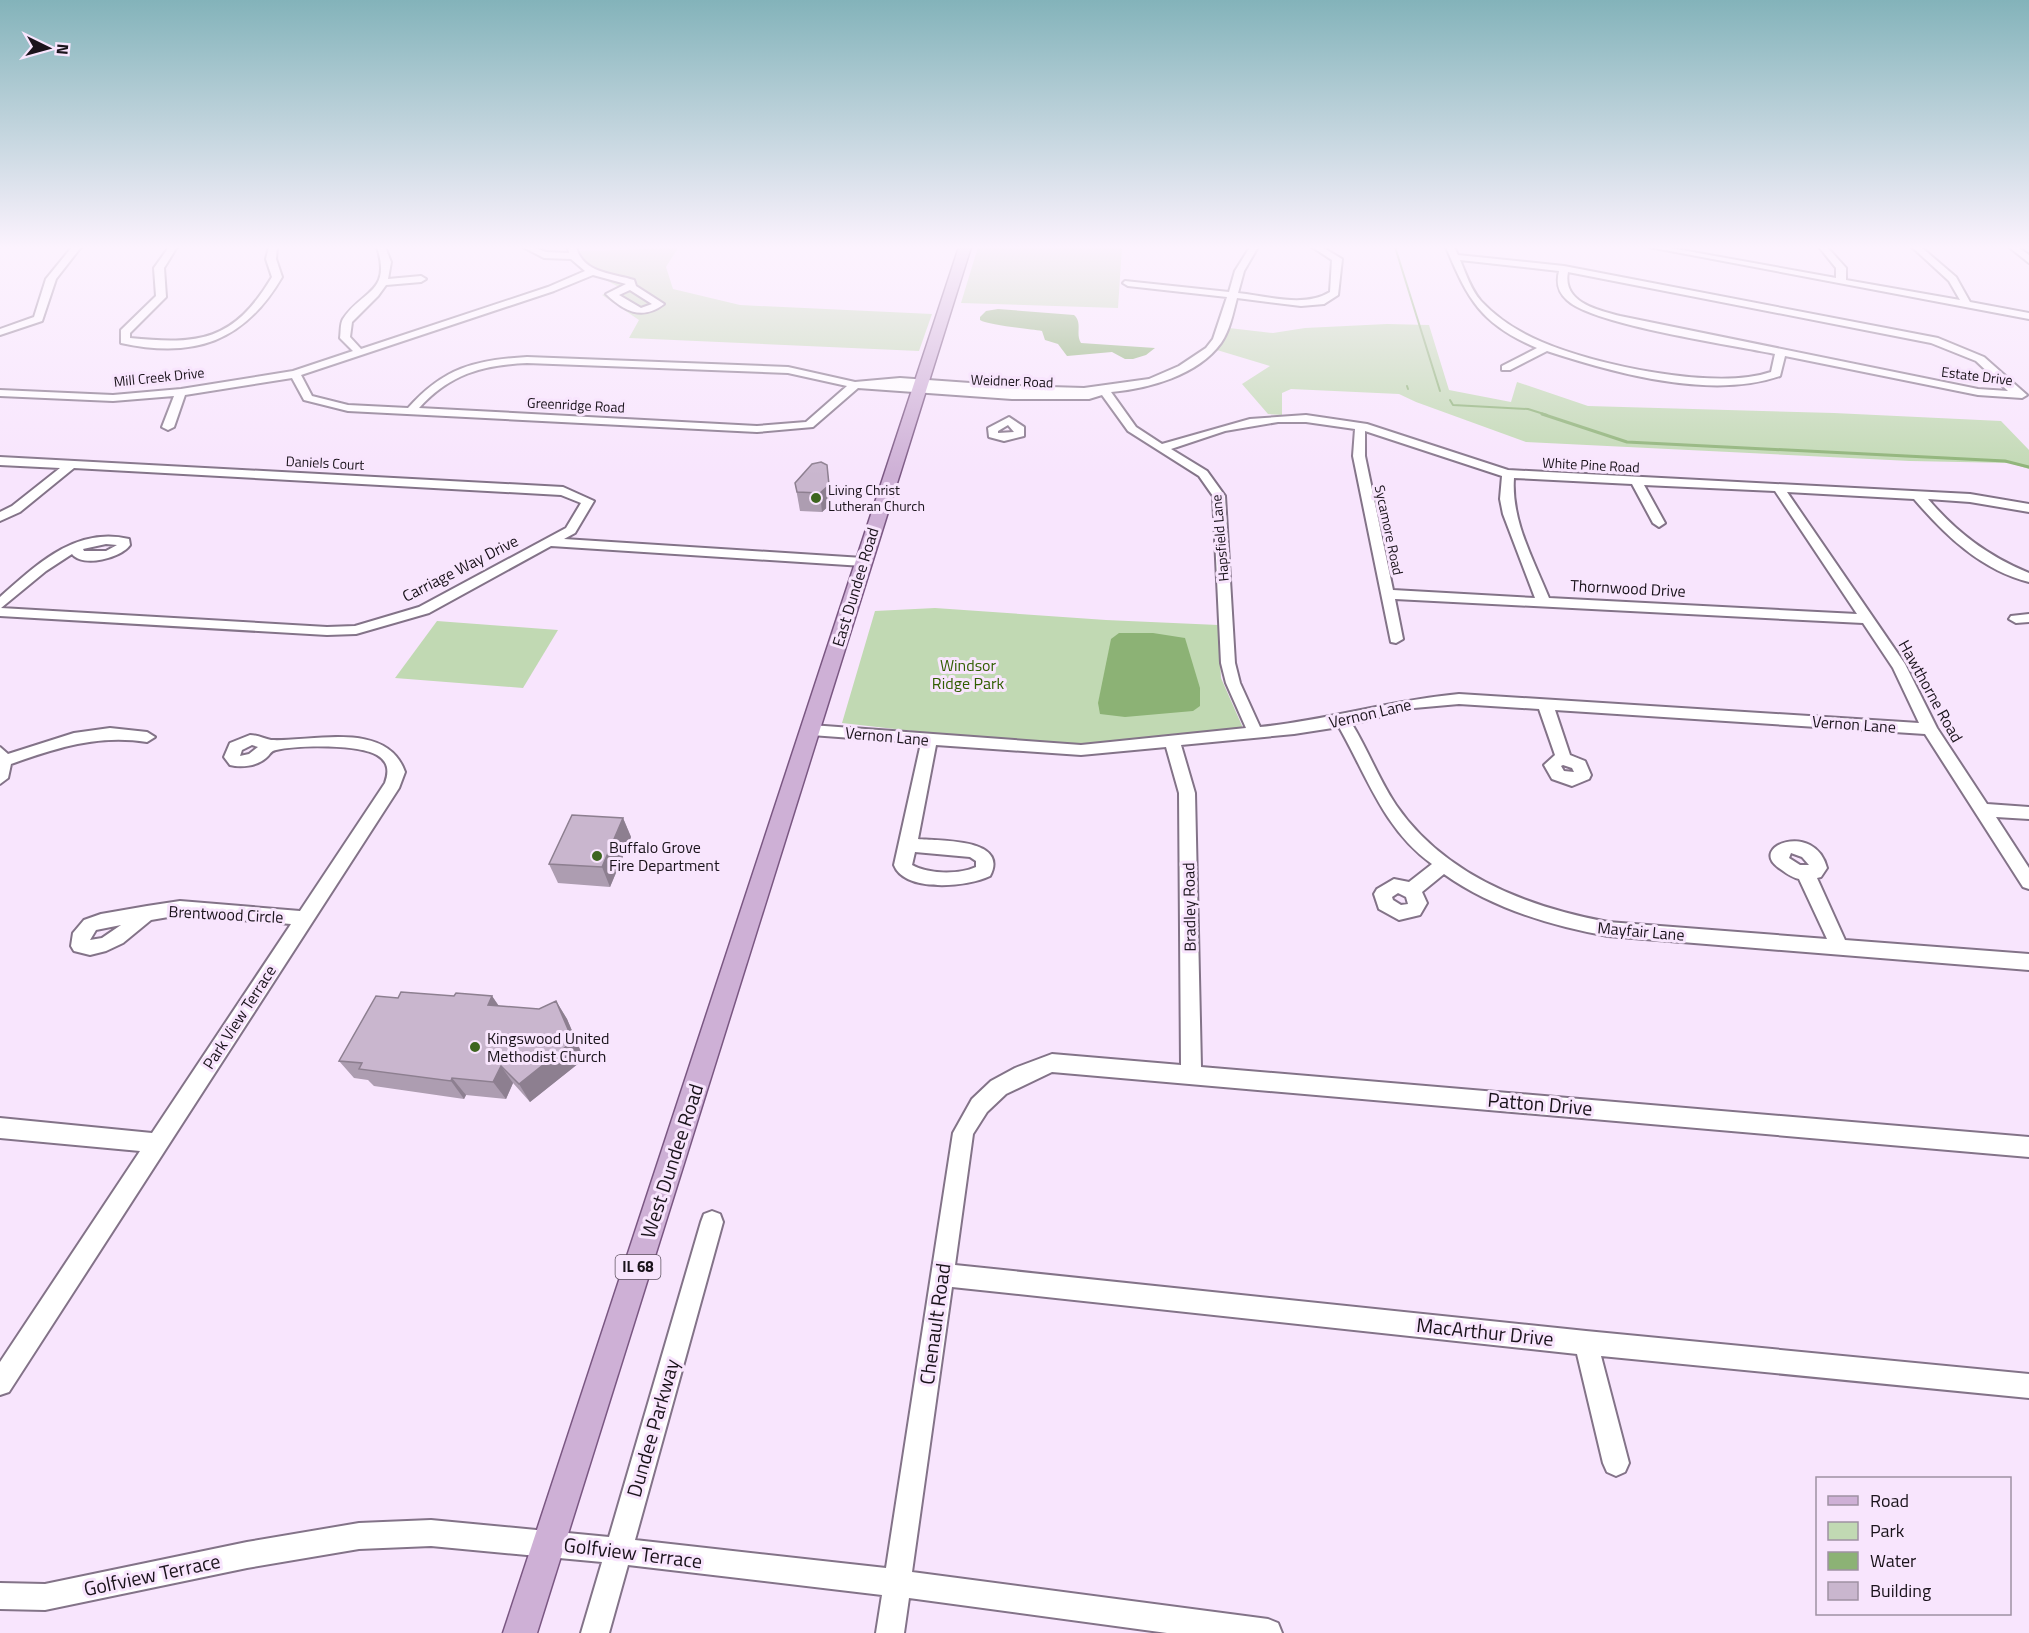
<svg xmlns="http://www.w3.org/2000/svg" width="2029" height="1633" font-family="'Titillium Web',sans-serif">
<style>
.green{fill:#c1d9b3}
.water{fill:#8cb275}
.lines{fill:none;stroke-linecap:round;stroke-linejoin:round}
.stream-far1{stroke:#8cb275;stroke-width:2}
.stream{stroke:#8cb275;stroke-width:3}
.minor-casing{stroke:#837388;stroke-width:4}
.major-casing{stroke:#7a5782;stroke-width:3}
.minor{fill:#fff;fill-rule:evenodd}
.major{fill:#ceb0d6;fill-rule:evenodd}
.wall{fill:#ad9db1}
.shaded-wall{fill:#8d7f90}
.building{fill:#c9b6ce;stroke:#8d7f90;stroke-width:1.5}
.poi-dot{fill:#3d651f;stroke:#f8e5fd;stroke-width:2}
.labels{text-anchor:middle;stroke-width:6;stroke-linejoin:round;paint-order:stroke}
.far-street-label{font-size:14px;fill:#1a131b;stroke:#f8e5fd}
.far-poi-label{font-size:14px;fill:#1a131b;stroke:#f8e5fd;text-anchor:start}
.shield{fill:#f8e5fd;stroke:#5d525f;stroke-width:1.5}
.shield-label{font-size:15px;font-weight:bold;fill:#1a131b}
.street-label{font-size:16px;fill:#1a131b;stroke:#f8e5fd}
.park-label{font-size:16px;fill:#315e00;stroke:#f8e5fd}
.poi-label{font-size:16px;fill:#1a131b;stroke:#f8e5fd;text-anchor:start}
.near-street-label{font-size:20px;fill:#1a131b;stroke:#f8e5fd}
</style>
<rect width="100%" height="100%" fill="#f8e5fd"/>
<g class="green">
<polygon points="978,247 1122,247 1118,308 961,303"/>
<path d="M678 248 666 267 673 289 740 305 932 314 919 351 629 338 639 320 602 295 619 287C603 279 585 269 580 251Z"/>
<polygon points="1387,324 1429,325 1449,390 1511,402 1517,382 1588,406 1834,413 2001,421 2029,450 2029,469 2010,463 1910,461 1526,442 1416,402 1399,394 1291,389 1282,393 1282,415 1268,414 1242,384 1270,366 1217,350 1229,328 1273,333 1305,328"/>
<polygon points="935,608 1106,620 1218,625 1221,678 1243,728 1082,745 965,737 842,723 875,611"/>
<polygon points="437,621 558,630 523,688 395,678"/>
</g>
<g class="water">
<path d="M998 309 1074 315C1083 323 1075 334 1081 343L1155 348 1146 355 1133 359H1125L1112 352 1067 356 1058 344 1045 340 1042 331C1029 329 988 325 980 320V317L986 311Z"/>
<polygon points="1119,633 1153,633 1185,638 1200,688 1200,706 1193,711 1125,717 1100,714 1098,703 1111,639"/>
</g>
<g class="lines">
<g class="stream-far1">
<polyline points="1395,247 1440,391"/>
<polyline points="1407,386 1408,389"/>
<polyline points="1450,400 1453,405 1528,409 1547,415"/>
</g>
<polyline class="stream" points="1542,414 1627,442 2005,461 2029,467"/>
<g class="minor-casing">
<g id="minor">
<polygon points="72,247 81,247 56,279 42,321 0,335 0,329 34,317 46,279"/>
<path d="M169 247H177L164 268 166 297 130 333V338C199 345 234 341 272 277L266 259 269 247H277L276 259 282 277C244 342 194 359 121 343V330L156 296 154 268Z"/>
<path d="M377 247H385L391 262 388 279 421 276 426 279 421 282 386 285 378 296 352 322 350 337 361 349 548 287 585 271 571 259 544 258 523 247H533L546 252 569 253 568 247H576C583 273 611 273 634 280L636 286 664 304C642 321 624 311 606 294L626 284 593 275 554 291 301 375 312 396 348 405 408 408C444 368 474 360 527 357L788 367 855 382 900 378 1012 386 1084 388 1149 379 1179 366 1206 348 1213 339 1227 297 1128 286 1123 283 1125 281 1229 292 1235 271 1250 247H1258L1244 271 1238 293C1267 296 1305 308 1330 292L1332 260 1312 247H1322L1342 259 1338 295 1324 304 1301 306 1237 298C1233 313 1230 330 1221 343 1198 375 1148 389 1111 392L1136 427 1162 444 1250 419 1306 415 1367 424 1508 470 1970 494 2029 504V512L1970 502 1928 499C1957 533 1988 556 2029 573V582C1981 570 1945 535 1914 499L1787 492 1905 664 1937 728 1987 804 2029 807V819L1996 817 2029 868V889L2023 887 1925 734 1555 710 1570 755 1585 761 1591 775 1589 779 1572 786 1552 779 1544 765 1555 755 1539 709 1459 704 1414 708 1352 724C1368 750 1379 780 1396 805 1444 875 1527 907 1608 922L1827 939 1799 879C1791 877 1786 873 1779 868 1747 846 1815 821 1827 868L1821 877 1817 878 1845 940 2029 954V970L1608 936C1551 926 1492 908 1444 874L1422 892 1427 903 1420 915 1399 920 1379 909 1374 894 1377 889 1394 879 1409 882 1432 864C1384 830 1367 776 1339 727L1294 734 1181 745 1195 793 1201 1067 2029 1137V1157L1052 1072 1006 1094 987 1112 973 1134 955 1265 1586 1331 2029 1374V1398L1601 1356 1629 1463 1625 1472 1616 1476 1607 1472 1603 1463 1577 1354 952 1287 912 1572 1268 1619 1278 1623 1282 1633H1167L909 1598 904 1633H876L882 1595 628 1565 609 1633H581L602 1562 431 1546 359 1549 247 1568 45 1610 0 1609V1583L45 1584 247 1542 359 1523 431 1520 609 1537 701 1222 704 1214 712 1211 720 1214 723 1222 635 1540 886 1568 953 1133 972 1099 991 1081 1015 1068 1052 1054 1181 1065 1179 793 1166 747 1081 755 936 745 918 839C939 841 1010 838 990 876 968 887 905 893 894 865L921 743 811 735 803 730 811 725 1081 745 1246 728 1226 683 1221 663 1213 496 1199 476 1128 431 1102 395 1089 399H1012L858 388 813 427 757 432 348 411 304 400 292 378 185 395 174 427 168 430 162 427 174 396 113 401 0 396V390L113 395 181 389 293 371 353 351 340 338C341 332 340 324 343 319 362 290 392 293 377 247ZM630 290 652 304 641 308 619 295ZM527 363 788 373 847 386 806 422 757 426 419 408C450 374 482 365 527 363ZM1278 422H1306L1355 429 1353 456 1391 642 1396 643 1403 639 1395 599 1863 623 1893 668 1919 723 1459 694C1392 700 1328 720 1260 727L1240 683 1235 663 1225 496 1207 471 1171 449 1225 431ZM1365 431 1502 476 1500 499 1503 514 1535 598 1393 590 1365 456ZM1514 478 1632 484 1653 523 1659 527 1665 523 1644 485 1775 491 1857 614 1549 598C1533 559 1511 520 1514 478ZM1563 765 1572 768 1574 772 1564 771 1561 766ZM915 852 970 857 976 861V867C958 875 928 874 912 865ZM1791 853 1802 857 1809 865H1800L1789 858ZM1398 893 1406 897 1408 904 1401 905 1393 900 1392 897Z"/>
<path d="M1446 247H1454L1458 255 1564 266 1938 338 1984 357 2027 395 2022 398 1978 395 1785 356 1780 376C1711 400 1614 373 1547 351L1510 370H1502V366L1537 348C1481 324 1468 300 1446 247ZM1460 260 1559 271C1556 283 1558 292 1567 300 1593 325 1733 345 1775 354L1771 372C1716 391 1595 365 1542 342 1520 333 1497 318 1481 301 1471 290 1466 274 1460 260ZM1568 272 1931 343 1976 361 2008 391 1978 389 1620 316C1597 310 1562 302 1568 272Z"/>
<polygon points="1649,247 1665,247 1836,278 1836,268 1819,247 1827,247 1846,268 1846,280 1960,300 1949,281 1912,247 1921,247 1956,277 1970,302 2029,313 2029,319"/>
<polygon points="2009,247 2018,247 2029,255 2029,263"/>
<path d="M1009 417 1024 427V436L1004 441 989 437 988 428ZM1008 425 1014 432 998 433V431Z"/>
<path d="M0 457 563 487 594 501 575 533 564 539 863 558 870 562 863 566 551 546 429 613 356 634 327 635 0 616V597C36 565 76 526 129 539L130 545C121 558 83 568 72 554L46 571 1 608 327 627 355 626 419 607 566 528 581 503 561 495 74 468 20 512 0 521V512L12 506 60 468 0 465ZM106 544 117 545 106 551H84L83 549Z"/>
<polygon points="2029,614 2029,622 2016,623 2009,619 2011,616"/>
<path d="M110 728 147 732 155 737 147 742C98 734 56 748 11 764L8 778 0 784V747L8 754 74 733Z"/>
<path d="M250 735C258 735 265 739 271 740 313 742 387 720 405 772L399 788 9 1392 0 1395V1362L140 1151 0 1138V1118L152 1133 291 924 180 915 151 920 123 943 106 951 90 955 74 951 71 946 73 933 84 920 101 914 147 906 180 901 300 911 385 783C389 772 389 762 377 755 359 744 297 745 276 750 270 751 270 755 266 758 257 766 241 768 230 765L224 757 230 743ZM252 745 258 747 249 754 240 756 242 750ZM121 925 102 938 90 940 96 930Z"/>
</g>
</g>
<g class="major-casing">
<polygon id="major" points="959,247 971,247 537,1633 503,1633"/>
</g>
<use href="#minor" class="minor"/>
<use href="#major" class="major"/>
</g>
<g class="wall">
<polygon points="827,465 831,504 822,512 800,511 795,483"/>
<polygon points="623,818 631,837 610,887 558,883 549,864"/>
<polygon points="492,996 499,1006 539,1009 556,1001 567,1019 584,1059 530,1102 513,1083 506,1099 466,1095 464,1099 374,1086 368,1080 354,1078 339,1061 398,998"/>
</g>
<g class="shaded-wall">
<polygon points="827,465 831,504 822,512 820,493"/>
<polygon points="623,818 631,837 610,887 602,867"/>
<polygon points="492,996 504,1014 488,1005"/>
<polygon points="556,1001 567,1019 584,1059 530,1102 519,1084"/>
<polygon points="501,1066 513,1083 506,1099 493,1082"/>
<polygon points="452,1078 466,1095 464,1099 451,1081"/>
</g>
<g class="building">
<polygon points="821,462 827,465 829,485 820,493 797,492 795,483 812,464"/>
<polygon points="572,815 623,818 602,867 549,864"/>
<polygon points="401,992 454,996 456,993 492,996 488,1005 539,1009 556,1001 573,1041 519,1084 501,1066 493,1082 452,1078 451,1081 359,1069 362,1063 339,1061 376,996 398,998"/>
</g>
<linearGradient id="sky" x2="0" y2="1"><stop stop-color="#83b3ba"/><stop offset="0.52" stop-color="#fcf3fe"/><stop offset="1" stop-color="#fcf3fe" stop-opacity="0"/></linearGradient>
<rect width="2029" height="475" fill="url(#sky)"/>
<g class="poi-dot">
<circle cx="816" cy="498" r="6"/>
<circle cx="597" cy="856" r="6"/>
<circle cx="475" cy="1047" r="6"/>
</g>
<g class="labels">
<g class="far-street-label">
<text transform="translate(1977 376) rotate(7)" y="5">Estate Drive</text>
<text transform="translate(159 377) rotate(-6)" y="5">Mill Creek Drive</text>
<text transform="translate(1012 381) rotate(2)" y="5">Weidner Road</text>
<text transform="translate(576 405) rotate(3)" y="5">Greenridge Road</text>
<text transform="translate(325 463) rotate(3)" y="5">Daniels Court</text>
<text transform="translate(1591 465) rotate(3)" y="5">White Pine Road</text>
<text transform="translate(1389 530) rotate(78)" y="5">Sycamore Road</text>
<text transform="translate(1220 538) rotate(-95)" y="5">Hapsfield Lane</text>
</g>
<g class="far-poi-label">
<text x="828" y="495">Living Christ<tspan x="828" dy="16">Lutheran Church</tspan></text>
</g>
<rect class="shield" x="615.5" y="1255" width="45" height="24" rx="4.5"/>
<g class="shield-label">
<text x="638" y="1272">IL 68</text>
</g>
<g class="street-label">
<text transform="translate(460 568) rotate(-27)" y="6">Carriage Way Drive</text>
<text transform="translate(855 587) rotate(-73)" y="6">East Dundee Road</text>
<text transform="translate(1628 588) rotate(3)" y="6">Thornwood Drive</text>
<text transform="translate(1931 691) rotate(61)" y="6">Hawthorne Road</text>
<text transform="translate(1370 713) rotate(-13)" y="6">Vernon Lane</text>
<text transform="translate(1854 724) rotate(4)" y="6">Vernon Lane</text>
<text transform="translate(887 736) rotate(5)" y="6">Vernon Lane</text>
<text transform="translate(1189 907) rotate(-91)" y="6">Bradley Road</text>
<text transform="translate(226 914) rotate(3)" y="6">Brentwood Circle</text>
<text transform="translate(1641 931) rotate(5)" y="6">Mayfair Lane</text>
<text transform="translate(239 1017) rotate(-57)" y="6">Park View Terrace</text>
</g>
<g class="park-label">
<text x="968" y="671">Windsor<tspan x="968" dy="18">Ridge Park</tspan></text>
</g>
<g class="poi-label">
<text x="609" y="853">Buffalo Grove<tspan x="609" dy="18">Fire Department</tspan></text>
<text x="487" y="1044">Kingswood United<tspan x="487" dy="18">Methodist Church</tspan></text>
</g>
<g class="near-street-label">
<text transform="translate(1540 1104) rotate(5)" y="7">Patton Drive</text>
<text transform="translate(672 1161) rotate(-72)" y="7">West Dundee Road</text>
<text transform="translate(935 1324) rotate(-82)" y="7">Chenault Road</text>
<text transform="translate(1485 1332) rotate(6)" y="7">MacArthur Drive</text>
<text transform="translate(653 1428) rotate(-74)" y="7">Dundee Parkway</text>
<text transform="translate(633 1553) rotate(7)" y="7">Golfview Terrace</text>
<text transform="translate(152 1575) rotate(-12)" y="7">Golfview Terrace</text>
</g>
</g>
<rect x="1816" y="1477" width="195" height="138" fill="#f8e5fd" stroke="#9f91a3" stroke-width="1.5"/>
<rect x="1828" y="1496" width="30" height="9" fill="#ceb0d6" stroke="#9f91a3" stroke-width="1.5"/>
<text x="1870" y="1507" font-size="18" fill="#1a131b">Road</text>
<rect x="1828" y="1522" width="30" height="18" fill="#c1d9b3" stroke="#9f91a3" stroke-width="1.5"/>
<text x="1870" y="1537" font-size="18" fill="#1a131b">Park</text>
<rect x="1828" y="1552" width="30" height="18" fill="#8cb275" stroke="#9f91a3" stroke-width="1.5"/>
<text x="1870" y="1567" font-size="18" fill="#1a131b">Water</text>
<rect x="1828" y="1582" width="30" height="18" fill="#c9b6ce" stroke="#9f91a3" stroke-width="1.5"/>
<text x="1870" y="1597" font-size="18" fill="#1a131b">Building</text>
<g transform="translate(48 48) rotate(95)" stroke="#f8e5fd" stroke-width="4.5" paint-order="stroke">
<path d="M0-4.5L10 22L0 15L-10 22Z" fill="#1a131b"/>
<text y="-9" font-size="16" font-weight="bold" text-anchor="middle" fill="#1a131b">N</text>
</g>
</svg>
